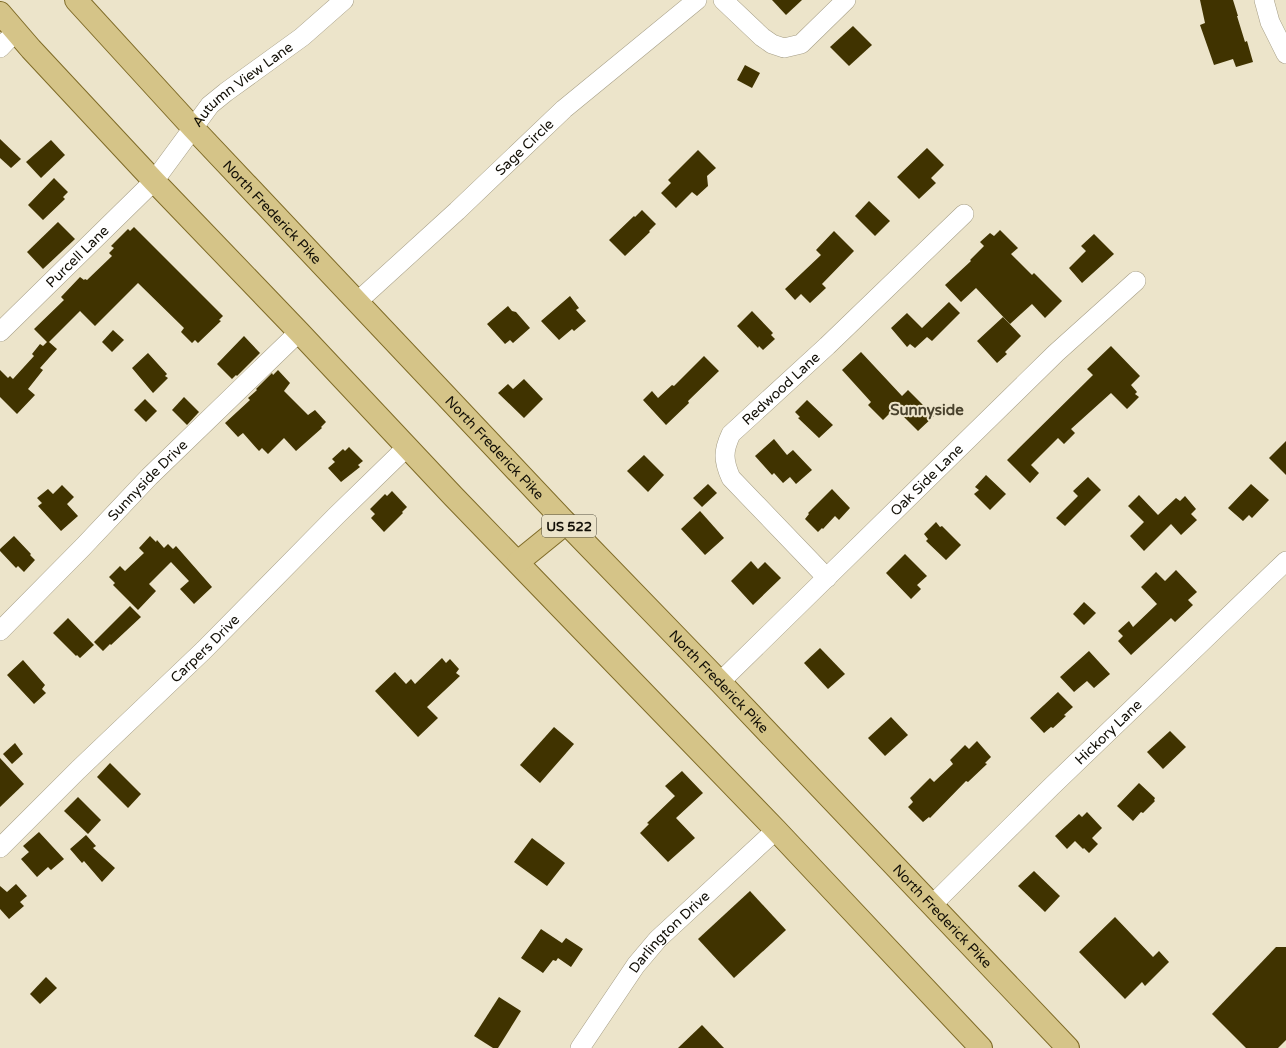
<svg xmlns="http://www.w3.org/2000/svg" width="1286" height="1048" font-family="'Varela Round',sans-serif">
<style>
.building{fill:#403300}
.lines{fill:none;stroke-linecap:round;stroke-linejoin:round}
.street-casing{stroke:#a69e86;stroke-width:20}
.primary-casing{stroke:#7f6b27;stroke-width:24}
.street{stroke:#fff;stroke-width:19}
.primary{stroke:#d5c488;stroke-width:22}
.labels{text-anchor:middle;stroke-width:4;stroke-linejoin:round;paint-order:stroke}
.shield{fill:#ece4ca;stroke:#534f41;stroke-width:1}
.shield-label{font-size:13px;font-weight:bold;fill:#120f06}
.street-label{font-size:14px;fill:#120f06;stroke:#ece4ca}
.neighbourhood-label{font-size:15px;font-weight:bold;fill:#49422d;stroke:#ece4ca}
</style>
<rect width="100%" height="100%" fill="#ece4ca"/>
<g class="building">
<polygon points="772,0 802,0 786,15"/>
<polygon points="1200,0 1233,0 1238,16 1237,16 1245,42 1247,41 1253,62 1236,67 1233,59 1214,65 1200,25 1205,23"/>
<polygon points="853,26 872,45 849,66 830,47"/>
<polygon points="745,65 760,73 752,88 737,80"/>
<polygon points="0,139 21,159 11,168 0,158"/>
<polygon points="51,140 65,155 41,178 26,162"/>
<polygon points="927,148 944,165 931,178 936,183 919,199 897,177"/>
<polygon points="698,150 716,168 707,176 708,186 697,196 692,192 676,208 661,193 671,183 668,180"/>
<polygon points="54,178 68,192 63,197 65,199 43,220 28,205"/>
<polygon points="869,201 890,221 875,236 855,216"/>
<polygon points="642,210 656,224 649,231 650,232 625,256 609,240 634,216 635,217"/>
<polygon points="58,222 75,239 43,269 27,252"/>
<polygon points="134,227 223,316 219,320 221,321 198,343 195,340 192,343 181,332 184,328 138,283 95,326 80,311 49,342 57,349 40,368 43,370 28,389 35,395 17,414 0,397 0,370 8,378 10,376 13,379 34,356 32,354 40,344 43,346 47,342 34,329 64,300 61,297 80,277 84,280 85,279 87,280 112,256 109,253 114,248 111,246 128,229 130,231"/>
<polygon points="1000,230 1018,248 1011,254 1032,275 1034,273 1062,301 1045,318 1032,304 1010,324 976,288 961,302 945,285 971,261 970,260 984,246 980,242 990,233 994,236"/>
<polygon points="834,231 854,251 822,284 826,288 810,303 801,294 795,300 785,289 821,255 816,250"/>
<polygon points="1094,234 1114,254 1082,283 1069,268 1086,251 1081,246"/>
<polygon points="570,296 579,308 576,310 586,321 574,331 572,329 559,340 541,321"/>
<polygon points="949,302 960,313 932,341 927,337 915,348 910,344 907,347 891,328 907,313 922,328"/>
<polygon points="508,306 512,311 516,312 530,328 513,343 510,340 505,344 487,324"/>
<polygon points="752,311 773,333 771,335 775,339 763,350 759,346 758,348 737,326"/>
<polygon points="1003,317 1021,336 1005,352 1007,354 997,363 977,341"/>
<polygon points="113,330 124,340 112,352 102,342"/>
<polygon points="244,336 260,353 237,376 236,375 232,379 217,364"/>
<polygon points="1111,346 1140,376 1131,385 1137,392 1135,394 1139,397 1127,409 1111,393 1071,429 1075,433 1064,444 1058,438 1031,465 1039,473 1030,483 1007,460 1093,375 1087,369"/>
<polygon points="861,352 902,396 908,390 934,416 918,431 895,408 883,420 868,405 871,402 842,370"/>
<polygon points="148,353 167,374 165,376 168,378 153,393 132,368"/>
<polygon points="704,356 719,371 688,401 689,403 666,425 643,400 652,391 658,398 672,385 674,386"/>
<polygon points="278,370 290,383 284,391 308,415 315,410 326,422 321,427 322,428 296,451 284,438 268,454 262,448 259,451 243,433 238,437 225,423 250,400 248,398 257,390 256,389 272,373 273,375"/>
<polygon points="524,379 543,399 524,418 498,393 508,384 513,389"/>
<polygon points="184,397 199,412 187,425 172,410"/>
<polygon points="145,399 157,411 146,422 134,410"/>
<polygon points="807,400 833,425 819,438 798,418 800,417 795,412"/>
<polygon points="774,439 787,455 793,450 812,470 796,484 790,477 783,483 774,473 772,475 755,456"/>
<polygon points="1286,441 1286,475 1269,458"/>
<polygon points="349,447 363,461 358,465 360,467 341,482 328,468 335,462 332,459 343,449 345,451"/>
<polygon points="644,455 664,475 648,492 627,471"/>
<polygon points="986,475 1006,494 990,510 974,494 979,490 975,487"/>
<polygon points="1088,477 1101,490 1065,526 1056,518 1078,496 1073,491"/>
<polygon points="708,484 717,493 702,507 693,498"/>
<polygon points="1251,484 1269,500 1252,518 1249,515 1243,521 1228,508"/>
<polygon points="62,485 74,497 67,504 78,516 61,531 38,506 42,503 37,498 48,489 53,494"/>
<polygon points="832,489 850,508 839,520 835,516 823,529 822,528 818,532 805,519 809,514 808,513"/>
<polygon points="392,491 407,507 402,512 403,513 384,532 371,518 375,514 370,509 385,494 387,496"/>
<polygon points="1139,495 1158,515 1176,498 1180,501 1185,496 1196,509 1191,514 1197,520 1181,535 1171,524 1144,551 1130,536 1144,522 1128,506"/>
<polygon points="700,511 724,538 705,555 681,529"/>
<polygon points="936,522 940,527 942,526 961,545 946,560 926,541 928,539 924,534"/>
<polygon points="14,536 31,554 30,555 35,560 24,572 18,566 16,568 0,551 0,549"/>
<polygon points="150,536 156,542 157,540 164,548 168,544 173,549 176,546 212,587 194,604 180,589 189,581 171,562 149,584 156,591 138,610 113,585 115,583 109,577 120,566 125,571 144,553 139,548"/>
<polygon points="905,554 927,576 917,585 921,589 911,599 886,573"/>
<polygon points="751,561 758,569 765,562 781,578 753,605 731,581"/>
<polygon points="1176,570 1197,592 1188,600 1193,605 1175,622 1171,618 1131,655 1118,641 1123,636 1118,631 1129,621 1133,627 1157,604 1141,587 1156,572 1165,581"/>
<polygon points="1084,602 1096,613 1084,625 1073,614"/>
<polygon points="130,606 141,617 111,645 110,644 103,651 94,642"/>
<polygon points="68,618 94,645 80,658 77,655 76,656 53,633"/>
<polygon points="820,648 845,674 828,689 804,663"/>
<polygon points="1089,651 1110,674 1094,688 1087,681 1074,692 1060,677"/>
<polygon points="442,658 446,663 450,659 459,669 456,673 460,676 427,707 438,718 418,737 375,691 395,672 406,684 411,679 415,684"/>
<polygon points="23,660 45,685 42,689 46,693 34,704 7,675"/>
<polygon points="1058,692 1073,707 1064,715 1066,716 1053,728 1051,727 1044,733 1030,718"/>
<polygon points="891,717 908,735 885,756 868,738"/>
<polygon points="554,727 574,744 540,783 520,765"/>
<polygon points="1170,731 1186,747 1163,769 1147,752"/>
<polygon points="977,741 991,757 985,763 987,764 968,782 966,781 930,818 929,817 923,822 908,807 913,802 910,798 930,778 934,782 953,764 950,760 965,745 969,749"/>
<polygon points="15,743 23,754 12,764 3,754"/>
<polygon points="0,758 24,784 0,807"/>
<polygon points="110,763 141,794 128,808 97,777"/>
<polygon points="682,771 703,793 676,818 695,838 668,862 640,833 649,824 647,823 675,796 665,786"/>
<polygon points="1139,783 1155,798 1154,800 1155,801 1143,813 1141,812 1133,821 1117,806"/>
<polygon points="78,797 101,820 88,834 64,811"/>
<polygon points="1087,812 1102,828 1092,838 1098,844 1089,853 1084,848 1083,849 1075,841 1067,849 1055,836 1079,814 1082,817"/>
<polygon points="39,832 64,859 51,870 48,867 37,877 21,859 29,852 23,846"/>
<polygon points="86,835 96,846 93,848 115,868 102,882 84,861 82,863 70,849"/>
<polygon points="532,838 565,863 547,886 514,862"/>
<polygon points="1034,871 1060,896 1045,912 1018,886"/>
<polygon points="16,884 27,896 20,902 24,906 9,919 0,909 0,886 7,892"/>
<polygon points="750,891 786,930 734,978 698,939"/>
<polygon points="1115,917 1153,957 1159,951 1169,962 1145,986 1142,982 1125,999 1079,952"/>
<polygon points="541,929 562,943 566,938 583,949 571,967 558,958 556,961 553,960 543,973 521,958"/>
<polygon points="1276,947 1286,947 1286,1040 1278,1048 1246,1048 1212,1014"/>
<polygon points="46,977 57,988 40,1004 30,994"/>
<polygon points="499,997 521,1011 498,1048 493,1048 474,1036"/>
<polygon points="702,1025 724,1048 678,1048"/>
</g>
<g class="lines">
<g class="street-casing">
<g id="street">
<polyline points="723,0 762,37 772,44 784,48 801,44 846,0"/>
<polyline points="1264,0 1270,22 1286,54"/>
<polyline points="0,48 16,31"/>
<path id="s1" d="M357 302 457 211 564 109 697 0"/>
<path id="s2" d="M0 332 154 181 210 105 226 92 302 37 344 0"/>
<path id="s3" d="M827 578 731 478C723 460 723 451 731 434L827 346 964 214"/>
<path id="s4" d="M0 631 83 547 149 477 299 332"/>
<path id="s5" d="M720 682 1056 353 1136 281"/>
<path id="s6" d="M0 848 78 770 204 650 336 516 407 447"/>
<path id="s7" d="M932 905 1051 787 1286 561"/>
<path id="s8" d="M580 1048 636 965 658 939 776 830"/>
</g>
</g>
<g class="primary-casing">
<g id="primary">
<path id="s9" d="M76 0 193 128 566 523 720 682 1068 1048"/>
<polyline points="0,13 31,49 154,181 299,332 453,496 776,830 981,1048"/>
<polyline points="518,562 566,523"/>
</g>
</g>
<use href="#street" class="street"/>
<use href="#primary" class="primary"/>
</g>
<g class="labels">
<rect class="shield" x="542" y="515" width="54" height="22" rx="3"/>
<g class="shield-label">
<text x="569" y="531">US 522</text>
</g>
<g class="street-label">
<text dy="5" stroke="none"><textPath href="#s2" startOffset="348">Autumn View Lane</textPath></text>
<text dy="5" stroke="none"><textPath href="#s1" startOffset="228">Sage Circle</textPath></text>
<text dy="5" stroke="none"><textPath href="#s9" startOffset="289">North Frederick Pike</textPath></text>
<text dy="5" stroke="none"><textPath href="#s2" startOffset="108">Purcell Lane</textPath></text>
<text dy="5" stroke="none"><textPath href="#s3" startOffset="252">Redwood Lane</textPath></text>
<text dy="5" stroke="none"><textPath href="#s9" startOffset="613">North Frederick Pike</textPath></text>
<text dy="5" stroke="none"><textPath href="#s4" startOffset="211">Sunnyside Drive</textPath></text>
<text dy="5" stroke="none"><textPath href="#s5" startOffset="289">Oak Side Lane</textPath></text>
<text dy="5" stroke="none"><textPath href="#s6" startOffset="286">Carpers Drive</textPath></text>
<text dy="5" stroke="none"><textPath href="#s9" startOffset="937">North Frederick Pike</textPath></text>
<text dy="5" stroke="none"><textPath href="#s7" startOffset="247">Hickory Lane</textPath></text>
<text dy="5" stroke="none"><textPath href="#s9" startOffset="1261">North Frederick Pike</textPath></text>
<text dy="5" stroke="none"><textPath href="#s8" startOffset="147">Darlington Drive</textPath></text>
</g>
<g class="neighbourhood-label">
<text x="927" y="415">Sunnyside</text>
</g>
</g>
</svg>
